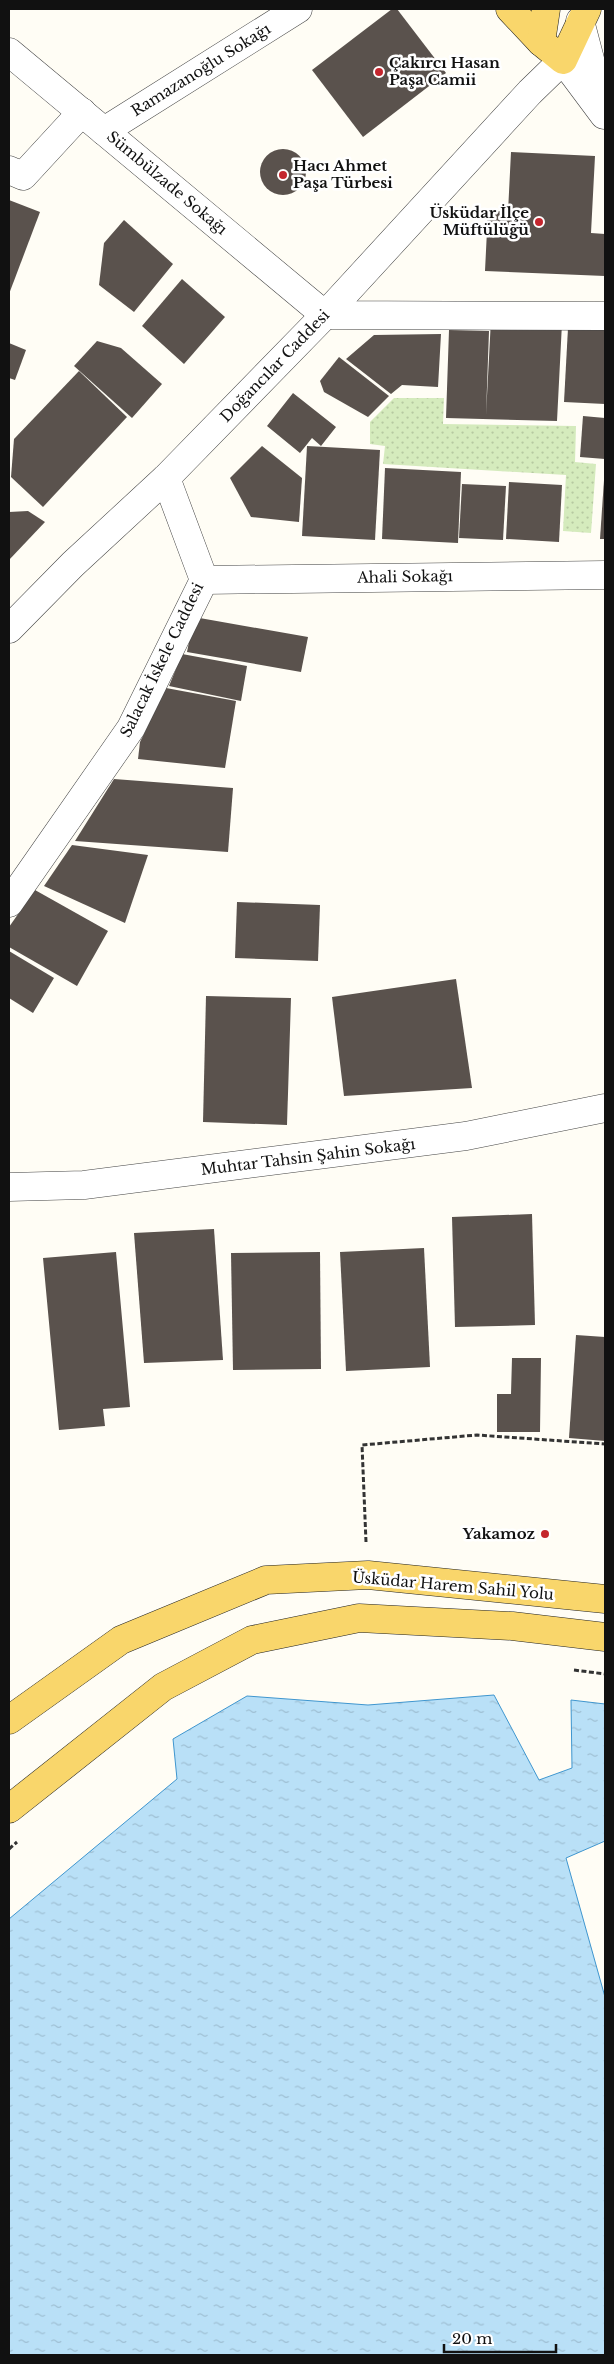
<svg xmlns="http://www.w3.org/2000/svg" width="614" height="2364" font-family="'Libre Baskerville',serif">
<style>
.grass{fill:url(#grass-dots)}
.water{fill:url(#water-ripples);stroke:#3f96cf}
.building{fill:#5a524d}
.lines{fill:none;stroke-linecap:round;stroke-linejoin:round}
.minor-casing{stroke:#444;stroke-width:29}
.major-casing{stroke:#222;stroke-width:29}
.path{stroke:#333;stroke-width:3;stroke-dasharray:5 2.5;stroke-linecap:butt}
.minor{stroke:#fff;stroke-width:28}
.major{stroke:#f9d66b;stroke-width:28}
.poi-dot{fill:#c4262e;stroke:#fff;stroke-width:2}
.labels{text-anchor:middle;stroke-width:5;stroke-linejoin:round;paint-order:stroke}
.poi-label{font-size:15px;font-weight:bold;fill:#111;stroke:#fff;text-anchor:start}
.street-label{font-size:15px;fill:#111;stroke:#fff}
</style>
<defs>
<pattern id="grass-dots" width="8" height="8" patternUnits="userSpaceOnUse" patternTransform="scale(1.25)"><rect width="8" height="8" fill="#d5ebbd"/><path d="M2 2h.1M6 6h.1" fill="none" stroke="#b6c8a1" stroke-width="1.8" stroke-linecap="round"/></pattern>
<pattern id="water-ripples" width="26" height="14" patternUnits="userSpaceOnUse" patternTransform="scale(1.25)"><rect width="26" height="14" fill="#b9e0f7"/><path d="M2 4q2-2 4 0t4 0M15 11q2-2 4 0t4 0" fill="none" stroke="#9ebfd3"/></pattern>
</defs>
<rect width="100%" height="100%" fill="#fffdf5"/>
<polygon class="grass" points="394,398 444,398 443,424 576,426 575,462 596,464 591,533 563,531 566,475 383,464 385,446 370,444 370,422"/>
<polygon class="water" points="494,1695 539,1780 572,1768 571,1700 605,1704 605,1841 566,1858 605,1997 605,2355 9,2355 9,1919 177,1779 173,1739 247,1696 368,1705"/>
<g class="building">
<polygon points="392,9 397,9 446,73 363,137 312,70"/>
<circle cx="283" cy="172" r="23"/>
<polygon points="511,152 595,156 591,233 605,234 605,276 485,271 488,210 508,212"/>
<polygon points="9,200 40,212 9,294"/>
<polygon points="124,220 173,264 134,312 99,285 104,243"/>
<polygon points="182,279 225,317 184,364 142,326"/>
<polygon points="491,319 562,323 557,421 446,418 449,330 489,331 486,415"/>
<polygon points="568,328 605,330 605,404 564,402"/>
<polygon points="441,334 438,387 402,385 391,394 346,359 374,335"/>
<polygon points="97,341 121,348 162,384 132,418 74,366"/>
<polygon points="9,343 26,350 15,380 9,378"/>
<polygon points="339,357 389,396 368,417 324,392 320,381"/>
<polygon points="79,371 127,417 43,507 11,477 14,439"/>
<polygon points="293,393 336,427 321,446 312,438 300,453 267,426"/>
<polygon points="583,416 605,418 605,459 580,457"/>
<polygon points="262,446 302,478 299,522 251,517 230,478"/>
<polygon points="307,446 380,450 375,540 302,536"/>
<polygon points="385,468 461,472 458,543 382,539"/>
<polygon points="604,480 605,480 605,539 600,539"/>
<polygon points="509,482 562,485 559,542 506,539"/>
<polygon points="462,484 506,486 503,540 459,538"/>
<polygon points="28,511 45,522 9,560 9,512"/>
<polygon points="194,617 308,637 301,672 187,652"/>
<polygon points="182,654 247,666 241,701 169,686"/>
<polygon points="166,688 236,701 225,768 138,759 140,742"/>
<polygon points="114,779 233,788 228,852 75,841"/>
<polygon points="72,845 148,855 125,923 44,886"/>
<polygon points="35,890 108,931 77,986 9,947 9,927"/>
<polygon points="237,902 320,905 318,961 235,958"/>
<polygon points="9,951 54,978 33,1013 9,998"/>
<polygon points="456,979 472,1088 344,1096 332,997"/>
<polygon points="206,996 291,998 287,1125 203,1122"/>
<polygon points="532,1214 535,1325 455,1327 452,1217"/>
<polygon points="214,1229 223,1360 144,1363 134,1233"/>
<polygon points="424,1248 430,1367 346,1371 340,1252"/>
<polygon points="116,1252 130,1407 103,1409 105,1426 59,1430 43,1258"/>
<polygon points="320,1252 321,1369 233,1370 231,1253"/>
<polygon points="576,1335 605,1337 605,1441 569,1438"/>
<polygon points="512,1358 541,1358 540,1432 497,1432 497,1394 511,1394"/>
</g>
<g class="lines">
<g class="minor-casing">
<g id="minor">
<polyline points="580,21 601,101"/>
<polyline points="9,52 325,315 605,316"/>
<polyline points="104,131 298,9"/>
<polyline points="9,170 23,176 82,112"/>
<polyline points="204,580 605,575"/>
<polyline points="9,629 73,564 166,478 325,315 530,92 563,60 604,115"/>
<polyline points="9,903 131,728 204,580 166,478"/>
<polyline points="9,1187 84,1185 466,1136 605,1108"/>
</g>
</g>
<g class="major-casing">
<g id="major">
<polyline points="510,9 541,42 563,60 587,9"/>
<polyline points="541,42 546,9"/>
<polyline points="9,1720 121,1640 266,1580 368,1575 605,1599"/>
<polyline points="9,1809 163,1687 252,1640 359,1618 512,1626 605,1637"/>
</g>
</g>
<g class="path">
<polyline points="366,1542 362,1445 477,1435 605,1444"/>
<polyline points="574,1670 605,1674"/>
<polyline points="9,1849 17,1842"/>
</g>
<use href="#minor" class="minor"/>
<use href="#major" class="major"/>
</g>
<g class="poi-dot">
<circle cx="379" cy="72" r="5"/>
<circle cx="283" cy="175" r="5"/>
<circle cx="539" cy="222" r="5"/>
<circle cx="545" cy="1534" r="5"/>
</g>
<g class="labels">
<g class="poi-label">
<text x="389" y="68">Çakırcı Hasan<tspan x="389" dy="17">Paşa Camii</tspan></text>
<text x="293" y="171">Hacı Ahmet<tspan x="293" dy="17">Paşa Türbesi</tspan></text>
<text x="529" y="218" text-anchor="end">Üsküdar İlçe<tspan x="529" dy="17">Müftülüğü</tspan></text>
<text x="535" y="1539" text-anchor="end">Yakamoz</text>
</g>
<g class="street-label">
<text transform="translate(201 70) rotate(-32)" y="5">Ramazanoğlu Sokağı</text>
<text transform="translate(167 183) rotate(40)" y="5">Sümbülzade Sokağı</text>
<text transform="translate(275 366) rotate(-46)" y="5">Doğancılar Caddesi</text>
<text transform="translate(405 577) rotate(-1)" y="5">Ahali Sokağı</text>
<text transform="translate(162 660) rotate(-64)" y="5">Salacak İskele Caddesi</text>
<text transform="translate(308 1157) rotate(-7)" y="5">Muhtar Tahsin Şahin Sokağı</text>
<text transform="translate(453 1586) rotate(5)" y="5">Üsküdar Harem Sahil Yolu</text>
</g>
</g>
<rect width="614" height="2364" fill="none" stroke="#111111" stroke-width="20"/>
<path d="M444 2344v8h112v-8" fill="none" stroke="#111111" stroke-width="2.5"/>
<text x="452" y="2344" font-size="15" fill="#111111" stroke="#ffffff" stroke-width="4" paint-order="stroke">20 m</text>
</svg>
